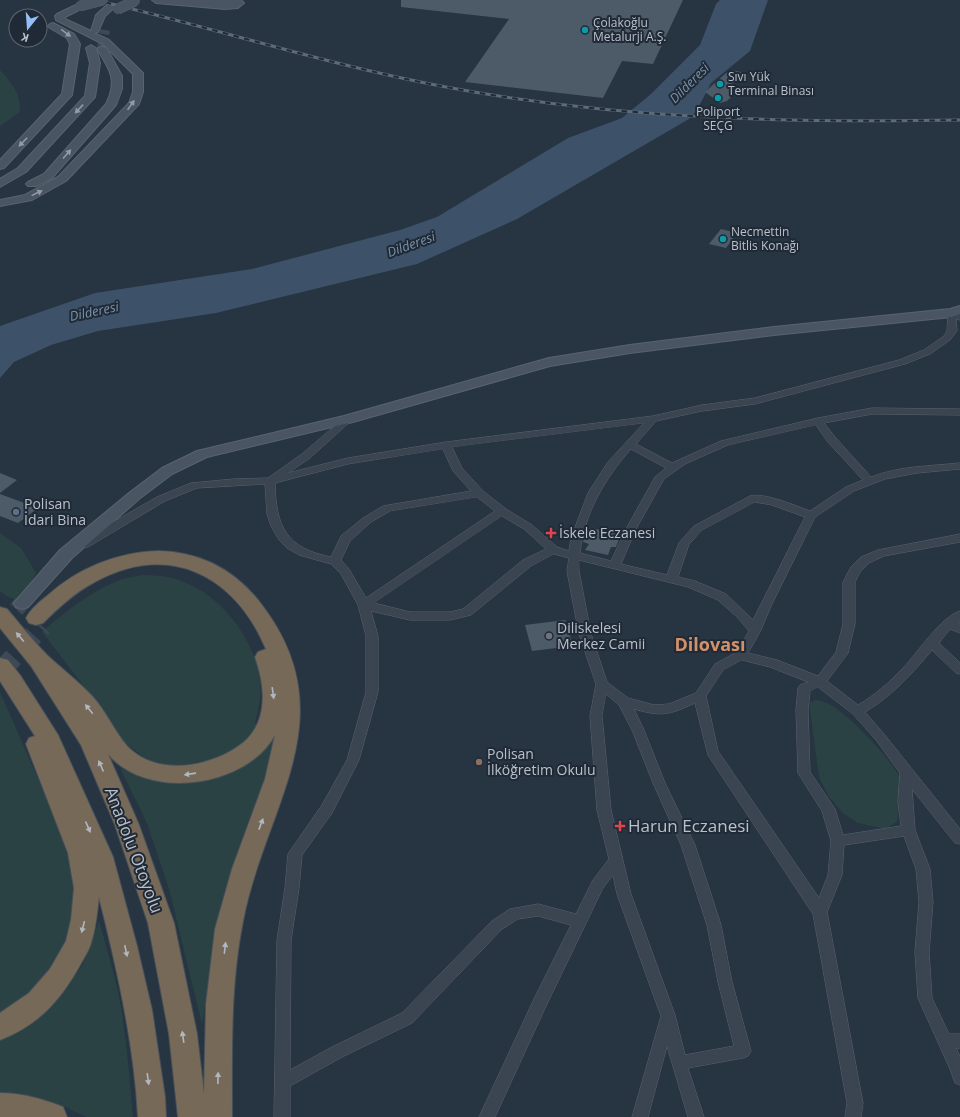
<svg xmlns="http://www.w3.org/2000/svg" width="960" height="1117" font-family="'Open Sans',sans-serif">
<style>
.green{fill:#2a4243}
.water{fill:#3d5269}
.building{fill:#4d5b69}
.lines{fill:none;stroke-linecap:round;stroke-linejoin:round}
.secondary-tunnel-far1{stroke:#3d4956;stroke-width:10;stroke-dasharray:10 5;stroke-linecap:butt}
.secondary-tunnel{stroke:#3d4956;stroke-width:16;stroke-dasharray:16 8;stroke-linecap:butt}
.highway-tunnel{stroke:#3d4956;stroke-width:20;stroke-dasharray:20 10;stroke-linecap:butt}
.street-casing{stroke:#59636e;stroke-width:1}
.secondary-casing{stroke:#59636e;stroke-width:2}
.highway-casing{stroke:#46505b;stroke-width:2}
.street{fill:#3b4551;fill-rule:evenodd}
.secondary{fill:#495563;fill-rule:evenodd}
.highway{fill:#766958;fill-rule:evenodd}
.rail-casing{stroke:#5d6a77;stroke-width:3}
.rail{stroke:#202a36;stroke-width:2;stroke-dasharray:5.5;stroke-linecap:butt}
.secondary-bridge-casing{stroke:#59636e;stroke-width:11;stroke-linecap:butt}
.secondary-bridge{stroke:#495563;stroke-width:10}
.oneway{fill:#919ba7}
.oneway2{fill:#b1b7c0}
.culture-dot{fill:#0f9aa8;stroke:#202a36;stroke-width:1.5}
.service-dot{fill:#5c6f8a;stroke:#202a36;stroke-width:1.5}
.health-dot{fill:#e0444e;stroke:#202a36;stroke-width:1.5}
.worship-dot{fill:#6b7280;stroke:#202a36;stroke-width:1.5}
.education-dot{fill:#8d6e63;stroke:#202a36;stroke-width:1.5}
.labels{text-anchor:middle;stroke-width:4;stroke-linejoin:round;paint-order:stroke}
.far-poi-label{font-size:12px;fill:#b8c0cb;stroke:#202a36;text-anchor:start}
.far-water-label{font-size:13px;font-style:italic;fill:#7993ac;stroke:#202a36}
.poi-label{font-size:14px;fill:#b8c0cb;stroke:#202a36;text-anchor:start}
.near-poi-label{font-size:17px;fill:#b8c0cb;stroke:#202a36;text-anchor:start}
.near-street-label{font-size:17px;fill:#b8c0cb;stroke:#202a36}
.district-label{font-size:18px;font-weight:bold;fill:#d3916b;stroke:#202a36}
</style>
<rect width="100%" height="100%" fill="#273441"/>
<g class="green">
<path d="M0 70C12 84 21 92 20 112L0 126Z"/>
<polygon points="0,533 21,548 36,573 21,601 8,597 0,591"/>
<path d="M142 575C157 575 170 576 184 582 220 596 248 632 258 668 263 686 260 705 255 723L261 724 249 742 231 754 203 762 179 766 164 764 148 760 118 738 95 701 42 632C64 612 88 594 115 582 123 578 133 577 142 575Z"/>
<polygon points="0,692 66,842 64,844 72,870 78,896 76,922 47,980 0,1017"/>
<path d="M816 700C826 701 836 707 843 714 857 724 892 761 899 776 903 785 899 811 897 822L885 829 858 823 843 813 829 797 819 777 809 703Z"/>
<polygon points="274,737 277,740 272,765 217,931 202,1024 169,889 147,823 120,768 143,778 176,783 204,779 257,756 267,747"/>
<path d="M99 921C107 950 116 978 121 1007 127 1044 130 1080 133 1117H86L66 1107 40 1100 0 1096V1038L63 990 82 966Z"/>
</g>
<polygon class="water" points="720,0 768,0 750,51 711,83 697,110 689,119 517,219 417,264 216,313 98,331 51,345 14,362 0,378 0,326 95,293 252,269 400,230 437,217 568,138 622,118 651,94 700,45 716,4"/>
<g class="building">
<polygon points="401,0 683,0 653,64 622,61 603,98 465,82 509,19 401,7"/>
<polygon points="732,70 745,73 728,87 738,90 727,101 720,103 705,92 726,73"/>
<polygon points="721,229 737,233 726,248 709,244"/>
<polygon points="0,473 17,480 0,493"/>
<polygon points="0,494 38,508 18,523 0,516"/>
<polygon points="590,528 621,534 616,547 611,547 608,555 585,550 589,544 583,542 584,539"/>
<polygon points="565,620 573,646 532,651 525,625"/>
</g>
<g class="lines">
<polyline class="secondary-tunnel-far1" points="102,49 105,30"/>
<polyline class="secondary-tunnel" points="0,627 22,603"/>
<polyline class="highway-tunnel" points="0,672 42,626"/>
<g class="street-casing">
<path id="street" d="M952 310 960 314V320L956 319 957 331 950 340 930 354 905 364 755 404 702 411 656 421 636 444 672 463 721 441 818 418 872 408 960 409V415L872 414 824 423 835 437 871 477C899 466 931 466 960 463V469L917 473 885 479 854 491 815 517 771 606 761 630 748 653 777 660 818 676 836 652 843 624V582L851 567 861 557 878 550 960 534V542L884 556 869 563 860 572 855 582V624L848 653 827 681 858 705C875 695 890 682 903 668 917 653 942 616 960 611V621L958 623 960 624V633L950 629 939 643 960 663V674L956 673 932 650C912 674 892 696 865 712L884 734 960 829V844L955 843 912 789 915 830 930 869 933 902 929 952 932 998 949 1034H960V1048H956L960 1057V1085L955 1083 950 1069 918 998 915 952 919 902 916 869 904 836 844 845 842 875 827 912 863 1103 861 1117H845L847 1103 813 914 708 755 695 703C669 715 662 717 634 709L644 730 665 783 695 845 721 925 732 982 751 1051 748 1056 743 1058 688 1068 704 1117H688L667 1046 648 1117H632L661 1016 617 894 613 875 603 888 546 1006 495 1117H479L535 997 571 925 538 916 518 919 502 929 412 1023 342 1057 290 1086V1117H274L277 940 285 888 288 854 322 805 347 760 366 692V636L358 605 341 574 331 564 299 555 287 548 279 540 271 526 267 514 265 484 197 488 165 501 88 547H80L79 544 80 541 157 497 191 483 234 479 268 478 302 454 345 417H351L353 419 310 458 288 473 348 458 446 442 653 416 702 405 755 398 899 360 924 350 944 336 947 331 948 313ZM644 423 608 462 588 493 571 538 569 551 557 547 532 525 506 509 483 491 462 468 452 447ZM816 425 827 441 863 480 846 487 810 511C796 506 764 492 750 496L694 526 679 543 667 575 621 564 636 529 664 479 685 464 728 445ZM443 449 453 471 471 491 383 506 363 518 341 536 331 557C286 548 276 527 275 483L348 464ZM631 449 666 468 655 477 626 529 611 561 580 553C584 514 605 478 631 449ZM477 497 495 511 366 598 349 569 341 560 350 541 371 522 390 511ZM755 502 772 505 805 517 753 620 726 594 695 581 678 577 689 544 702 530ZM502 516 524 529 546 549 523 560 463 609 450 612H410L374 603ZM554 554 569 558 567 571 579 634 596 684 590 716 597 810 609 859 593 880 576 914 538 904 510 909 492 921 402 1013 332 1047 290 1070 291 940 299 888 302 855 332 813 359 760 378 692V636L371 611 410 620H450L471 615 531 566ZM579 560 688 587 718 600 738 618 749 631 737 652 715 664 696 693 669 704 654 705 628 698 607 682 591 634 579 571ZM742 660 770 667 808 682 800 685 798 688 796 710 798 773 822 811 831 841 828 875 819 898 718 751 706 696 723 670ZM818 687 853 714 876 740 900 773 898 801 901 826 843 835 835 809 810 772 808 710 810 691ZM606 694 619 705 632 730 653 783 681 845 707 925 718 982 734 1046 685 1055 675 1015 631 894 611 810 602 716Z"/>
</g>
<g class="secondary-casing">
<g id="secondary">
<polygon points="152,0 241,0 244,3 238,8 225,9 156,3"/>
<polygon points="80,3 83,4 85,6 83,8 65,17 65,19 91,31 96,15 107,5 113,5 115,7 105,16 98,32 94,33 109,40 143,73 143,92 139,104 66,181 32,200 0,206 0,200 25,195 58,177 129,103 133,92 133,74 103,44 56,20 55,16 57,14"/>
<polygon points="53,23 74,34 80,44 72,95 4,168 0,169 0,160 62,94 70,44 67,38 50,28 48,26 50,24"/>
<polygon points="91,45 96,48 100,63 95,97 26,172 0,187 0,179 18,168 85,96 90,63 86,48"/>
<path d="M102 46 107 49 122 76V89L116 105 52 178 36 186H28L26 184 28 182 44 174 106 104C118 81 110 69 97 49Z"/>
<polygon points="960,306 960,314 952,317 774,335 630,353 550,366 353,422 207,457 172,474 139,499 72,558 28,607 22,609 16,607 14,603 60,550 129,493 162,468 197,451 344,416 549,358 630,345 774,327 950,309"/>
</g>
</g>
<g class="highway-casing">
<g id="highway">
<path d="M159 551C199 552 233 569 258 600 350 715 265 805 243 921 230 986 232 1052 232 1117H178L169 1034 148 923 115 825 81 745 31 666 0 628V607L7 609C20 624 33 641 47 655 62 669 78 681 92 696 106 711 114 731 127 746 158 778 213 767 244 742 269 720 265 685 255 657L258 652 266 649C234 574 168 541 93 583 74 593 58 608 43 623L36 625 29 623 26 618C31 609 39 602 47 596 78 568 117 552 159 551ZM275 735 265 779 232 869 215 929 206 1004 204 1094 197 1034 174 923 139 825 108 754C147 801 246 788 275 735Z"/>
<path d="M0 658 8 660 20 675 58 735 113 857 137 946 152 1010 165 1097 166 1117H138C134 1043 117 969 99 897 97 913 96 928 91 943 89 951 83 959 79 967 59 1002 38 1025 0 1040V1013L29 993 50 969 66 941 71 920 74 888 68 853 26 744 29 738 35 736 0 681Z"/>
<path d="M0 1093C21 1093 43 1099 63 1107L67 1117H0Z"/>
</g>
</g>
<use href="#street" class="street"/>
<use href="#secondary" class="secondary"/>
<use href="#highway" class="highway"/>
<g class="rail-casing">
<path id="rail" d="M95 0C212 27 327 65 446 87 616 119 788 123 960 120"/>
</g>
<use href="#rail" class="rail"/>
<g class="secondary-bridge-casing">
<g id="secondary-bridge">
<polyline points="80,6 103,0"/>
<polyline points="118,9 135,1"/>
</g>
</g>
<use href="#secondary-bridge" class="secondary-bridge"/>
</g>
<defs><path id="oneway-solid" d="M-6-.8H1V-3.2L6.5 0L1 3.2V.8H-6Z"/></defs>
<g class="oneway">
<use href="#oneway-solid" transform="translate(66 33) rotate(36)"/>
<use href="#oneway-solid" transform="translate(131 105) rotate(-55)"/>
<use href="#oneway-solid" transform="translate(79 109) rotate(133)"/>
<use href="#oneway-solid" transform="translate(23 142) rotate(134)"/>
<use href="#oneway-solid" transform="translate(67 154) rotate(-48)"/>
<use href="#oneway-solid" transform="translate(37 193) rotate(-26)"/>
</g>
<g class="oneway2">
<use href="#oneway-solid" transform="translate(20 637) rotate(-130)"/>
<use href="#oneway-solid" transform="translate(273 693) rotate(82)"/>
<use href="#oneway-solid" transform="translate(89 709) rotate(-129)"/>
<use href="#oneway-solid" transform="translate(101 766) rotate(-114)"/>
<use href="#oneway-solid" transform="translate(190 774) rotate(172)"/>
<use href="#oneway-solid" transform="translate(261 824) rotate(-69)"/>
<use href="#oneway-solid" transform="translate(88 827) rotate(66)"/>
<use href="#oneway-solid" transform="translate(83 927) rotate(104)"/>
<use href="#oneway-solid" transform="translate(225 948) rotate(-83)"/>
<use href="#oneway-solid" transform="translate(126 951) rotate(78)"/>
<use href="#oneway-solid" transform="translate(183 1037) rotate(-98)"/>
<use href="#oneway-solid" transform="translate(218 1078) rotate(-89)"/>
<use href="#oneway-solid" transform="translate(148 1079) rotate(82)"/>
</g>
<g class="culture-dot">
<circle cx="585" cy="30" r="4"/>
<circle cx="720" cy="84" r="4"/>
<circle cx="718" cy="98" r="4"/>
<circle cx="723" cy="239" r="4"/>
</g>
<circle class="service-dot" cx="16" cy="512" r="4"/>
<g class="health-dot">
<path d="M549 527h4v4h4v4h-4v4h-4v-4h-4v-4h4z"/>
<path d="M618 820h4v4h4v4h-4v4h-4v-4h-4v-4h4z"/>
</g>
<circle class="worship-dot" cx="549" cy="636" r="4"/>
<circle class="education-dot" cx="479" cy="762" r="4"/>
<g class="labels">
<g class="far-poi-label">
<text x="593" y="27">Çolakoğlu<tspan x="593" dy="14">Metalurji A.Ş.</tspan></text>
<text x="728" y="81">Sıvı Yük<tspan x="728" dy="14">Terminal Binası</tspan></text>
<text x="718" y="116" text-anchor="middle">Poliport<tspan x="718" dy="14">SEÇG</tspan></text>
<text x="731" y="236">Necmettin<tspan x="731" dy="14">Bitlis Konağı</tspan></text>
</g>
<g class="far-water-label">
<text transform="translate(689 83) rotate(-45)" y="5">Dilderesi</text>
<text transform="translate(411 244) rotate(-20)" y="5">Dilderesi</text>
<text transform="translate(94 311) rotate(-12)" y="5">Dilderesi</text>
</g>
<g class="poi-label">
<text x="24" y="509">Polisan<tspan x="24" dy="16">İdari Bina</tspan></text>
<text x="559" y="538">İskele Eczanesi</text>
<text x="557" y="633">Diliskelesi<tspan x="557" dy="16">Merkez Camii</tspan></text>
<text x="487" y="759">Polisan<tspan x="487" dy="16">İlköğretim Okulu</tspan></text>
</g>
<g class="near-poi-label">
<text x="628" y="832">Harun Eczanesi</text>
</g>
<g class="near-street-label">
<text transform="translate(134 850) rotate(69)" y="6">Anadolu Otoyolu</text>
</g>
<g class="district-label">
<text x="710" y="651">Dilovası</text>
</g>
</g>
<g transform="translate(28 28) rotate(197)"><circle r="19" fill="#202a36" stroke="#5d6672"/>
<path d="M0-3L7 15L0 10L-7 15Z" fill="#93bff5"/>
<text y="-6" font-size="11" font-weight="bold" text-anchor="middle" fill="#b8c0cb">K</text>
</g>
</svg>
